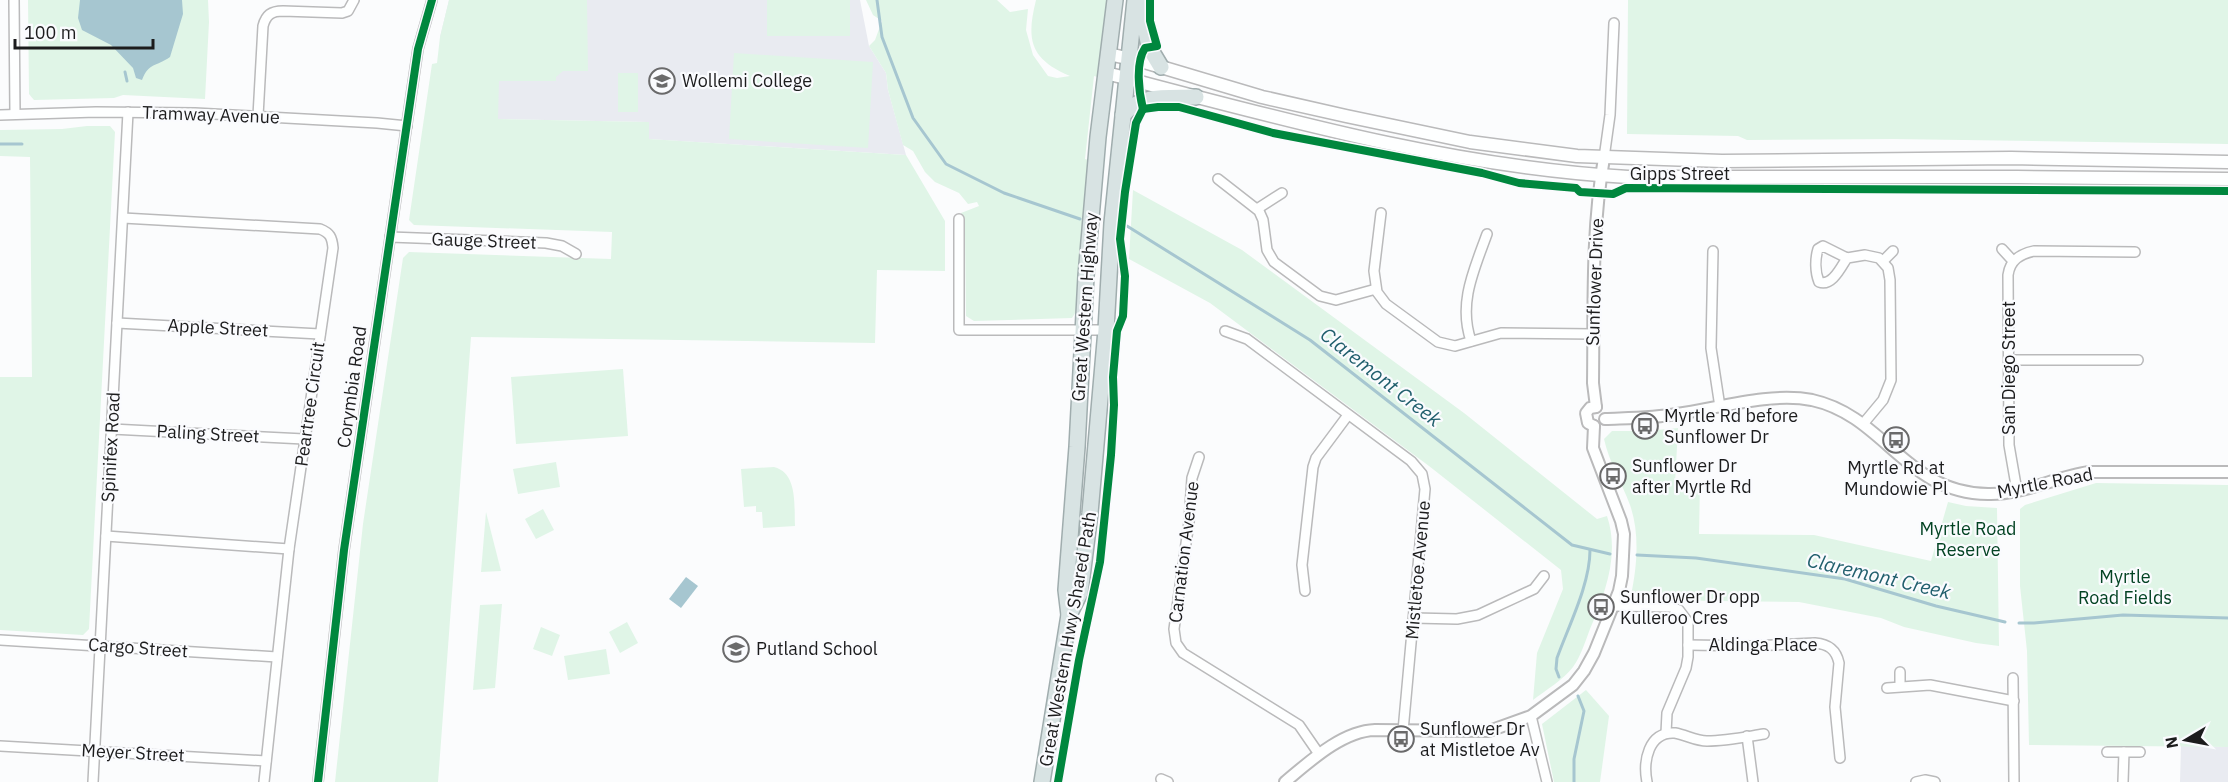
<svg xmlns="http://www.w3.org/2000/svg" width="2228" height="782" font-family="'IBM Plex Sans',sans-serif">
<style>
.built{fill:#e9ebf1}
.green{fill:#e0f5e7}
.water{fill:#a6c6d0}
.lines{fill:none;stroke-linecap:round;stroke-linejoin:round}
.stream{stroke:#a6c6d0;stroke-width:3}
.minor-casing{stroke:#bababb;stroke-width:12}
.tertiary-casing{stroke:#bababb;stroke-width:14}
.secondary-casing{stroke:#bababb;stroke-width:15}
.trunk-casing{stroke:#a0adae;stroke-width:18}
.minor{stroke:#feffff;stroke-width:9}
.tertiary{stroke:#feffff;stroke-width:10}
.secondary{stroke:#feffff;stroke-width:12}
.trunk{stroke:#d8e3e3;stroke-width:15}
.cycleway-casing{stroke:#fafbfe;stroke-width:11}
.cycleway{stroke:#00873e;stroke-width:8}
.labels{text-anchor:middle;stroke-width:4.5;stroke-linejoin:round;paint-order:stroke}
.poi-label{font-size:18px;fill:#1c1c1d;stroke:#fafbfe;text-anchor:start}
.street-label{font-size:18px;fill:#1c1c1d;stroke:#fafbfe}
.park-label{font-size:18px;fill:#034323;stroke:#fafbfe}
.water-label{font-size:20px;font-style:italic;fill:#215f6d;stroke:#fafbfe}
</style>
<rect width="100%" height="100%" fill="#fbfcfd"/>
<g class="built">
<polygon points="449,0 860,0 869,46 886,73 888,90 906,155 648,139 648,122 439,118 440,37"/>
<polygon points="2181,746 2228,747 2228,782 2180,782"/>
</g>
<g class="green">
<polygon points="28,0 208,0 209,22 205,99 123,95 114,98 34,100 29,94"/>
<polygon points="449,0 587,0 588,71 563,71 556,77 556,81 499,81 498,119 649,122 649,139 906,155 945,221 945,271 877,270 875,343 471,337 438,782 335,782 363,524 403,258 409,252 611,259 612,232 414,225 409,220 432,64 437,63 440,37"/>
<rect x="767" y="0" width="83" height="36"/>
<path d="M866 0H997L1010 12 1028 9 1026 30 1033 55 1048 76 1057 78 1070 76C1030 59 1026 40 1036 0H1108L1098 77 1094 76 1085 159 1089 160 1077 310 1072 318 974 321 966 316 965 232 961 213 979 206 977 202 968 204 959 193 935 182 925 172 913 151 903 145 888 90 886 73 869 46 875 40 882 21 873 15Z"/>
<polygon points="1628,0 2228,0 2228,144 1893,139 1747,140 1738,136 1627,134"/>
<polygon points="734,53 873,62 868,148 729,139"/>
<rect x="618" y="73" width="20" height="39"/>
<polygon points="87,126 110,126 115,132 89,629 83,635 0,630 0,377 32,377 30,157 0,156 0,130 62,129"/>
<path d="M1133 190 1242 250 1464 413 1597 519 1607 516C1620 555 1605 593 1590 629 1585 642 1581 656 1573 667 1563 680 1546 690 1533 700L1537 653 1563 589 1561 570 1429 466 1210 303 1129 259Z"/>
<polygon points="623,369 628,436 516,444 511,377"/>
<path d="M1678 428 1675 484 1700 483 1699 534 1814 535 1931 561 1948 502 1966 506 1997 508 1999 646 1976 643 1904 627 1881 618 1799 602 1634 600 1631 595C1637 567 1640 533 1630 505 1622 483 1609 462 1604 439L1612 431H1646Z"/>
<polygon points="556,462 560,487 518,494 513,469"/>
<path d="M774 467C798 473 794 506 795 526L763 528 762 512H756V506L744 507 741 469Z"/>
<polygon points="2096,483 2228,485 2228,747 2029,745 2027,651 2020,586 2020,509 2025,505"/>
<polygon points="543,509 554,530 536,539 525,519"/>
<polygon points="486,512 501,571 481,572"/>
<polygon points="502,604 495,688 473,690 480,605"/>
<polygon points="627,622 638,643 620,653 609,632"/>
<polygon points="541,627 560,635 552,656 533,649"/>
<polygon points="606,649 610,674 568,680 564,656"/>
<polygon points="1586,690 1609,716 1600,782 1554,782 1542,724"/>
</g>
<g class="water">
<path d="M80 0H182L183 14 170 57C156 67 149 62 142 80L136 78 133 68 111 45 82 30 78 18Z"/>
<polygon points="686,577 698,586 681,608 669,599"/>
</g>
<g class="lines">
<g class="stream">
<polyline points="877,0 882,37 913,118 946,164 1004,193 1080,219"/>
<polyline points="125,72 127,81"/>
<polyline points="0,144 22,144"/>
<polyline points="1127,226 1310,340 1572,545 1610,554"/>
<polyline points="1637,555 1696,558 1845,579 1936,606 2005,622"/>
<polyline points="2019,623 2034,623 2123,615 2228,618"/>
<path d="M1559 677 1556 669 1557 658C1569 625 1590 584 1590 550"/>
<polyline points="1574,782 1574,759 1584,711 1578,696"/>
</g>
<g class="minor-casing">
<g id="minor">
<polyline points="14,0 15,114"/>
<polyline points="0,115 96,112 195,113 377,123 407,126"/>
<path d="M258 116 263 26C266 15 271 11 283 11L342 13 348 11 354 0"/>
<polyline points="1604,158 1610,115 1614,23"/>
<polyline points="1218,179 1259,211 1263,220 1267,250 1274,262 1320,296 1336,300 1376,289"/>
<polyline points="1257,209 1282,193"/>
<polyline points="1381,213 1374,271 1377,292 1386,304 1438,342 1455,346 1501,333 1593,334"/>
<path d="M123 218 320 229C330 233 332 237 333 248L289 549 264 782"/>
<polyline points="959,219 959,330 1106,330"/>
<polyline points="390,237 546,243 562,246 576,254"/>
<polyline points="2002,249 2013,261"/>
<polyline points="1713,251 1711,348 1720,407"/>
<path d="M1847 258C1841 267 1832 287 1819 282 1815 272 1815 259 1818 249L1823 246 1847 258 1865 255 1879 258 1888 268 1890 280 1891 380 1883 400 1863 424"/>
<polyline points="1883,261 1893,251"/>
<polyline points="117,323 320,334"/>
<polyline points="1225,331 1247,339 1411,461 1422,474 1425,489 1403,731"/>
<path d="M1471 341C1458 303 1474 270 1487 234"/>
<polyline points="2009,360 2138,360"/>
<polyline points="112,429 304,439"/>
<polyline points="1199,457 1192,478 1189,522 1174,629 1176,643 1183,653 1299,725 1319,754"/>
<path d="M2017 491 2009 445 2008 275C2010 260 2020 254 2034 251L2135 252"/>
<polyline points="106,536 289,549"/>
<polyline points="1305,591 1302,565 1313,467 1316,458 1348,415"/>
<polyline points="1613,606 1671,607 1679,610 1688,622 1688,657 1686,668 1667,713 1666,733"/>
<polyline points="1414,618 1457,619 1478,615 1534,589 1544,576"/>
<polyline points="0,640 277,657"/>
<path d="M1688 645 1751 646 1815 643C1828 644 1836 649 1839 663L1835 707 1840 758"/>
<polyline points="1900,672 1900,686"/>
<polyline points="2013,678 2014,782"/>
<polyline points="1887,688 1930,685 2014,701"/>
<polyline points="1531,716 1547,782"/>
<polyline points="1747,736 1753,782"/>
<polyline points="0,746 266,761"/>
<polyline points="2107,752 2140,752"/>
<polyline points="1161,779 1168,782"/>
<polyline points="93,782 128,112"/>
<polyline points="318,782 344,550 418,49 432,0"/>
<path d="M1647 782C1643 762 1648 731 1675 733 1686 735 1696 741 1707 741 1726 741 1745 737 1764 734"/>
<polyline points="1916,782 1925,780 1935,782"/>
<polyline points="2123,782 2124,752"/>
</g>
</g>
<g class="tertiary-casing">
<g id="tertiary">
<path d="M1596 407 1593 383C1594 308 1591 232 1604 158"/>
<path d="M1605 419C1629 418 1653 418 1677 414 1719 408 1770 392 1812 400 1885 416 1905 493 1988 494 2023 495 2055 477 2089 472H2228"/>
<polyline points="1594,426 1588,423 1586,413 1590,408 1596,407"/>
<path d="M1285 782C1309 762 1342 731 1375 730L1489 731 1531 716 1573 685 1584 671 1594 653 1619 591 1622 576 1623 556 1624 534 1621 521 1593 448 1594 426"/>
</g>
</g>
<g class="secondary-casing">
<g id="secondary">
<polyline points="1108,54 1141,61 1262,97 1346,116 1470,142 1577,156 1722,161 2011,158 2228,162"/>
<path d="M1106 73C1278 118 1450 167 1628 177H2017L2228 179"/>
</g>
</g>
<g class="trunk-casing">
<g id="trunk">
<polyline points="1140,0 1149,47 1161,67"/>
<path d="M1123 115C1141 93 1169 98 1196 97"/>
<polyline points="1069,615 1080,593 1090,513 1106,330 1112,223 1135,0"/>
<polyline points="1042,782 1069,615 1066,590 1077,447 1086,276 1098,137 1115,0"/>
</g>
</g>
<use href="#minor" class="minor"/>
<use href="#tertiary" class="tertiary"/>
<use href="#secondary" class="secondary"/>
<use href="#trunk" class="trunk"/>
<g class="cycleway-casing">
<g id="cycleway">
<polyline points="1143,109 1158,107 1179,107 1273,133 1482,173 1519,183 1576,188 1580,192 1613,194 1626,188 2228,191"/>
<path d="M1143 109C1139 93 1135 63 1145 48L1157 46 1150 21V0"/>
<polyline points="318,782 344,550 418,49 432,0"/>
<polyline points="1058,782 1079,660 1100,562 1111,455 1114,405 1113,377 1117,331 1123,316 1125,276 1120,239 1125,192 1136,123 1143,109"/>
</g>
</g>
<use href="#cycleway" class="cycleway"/>
</g>
<defs>
<g id="school-ring" transform="scale(1.35)"><circle r="9.5" fill="#fafbfe" stroke="#6a6a6b" stroke-width="1.5"/><path d="M0-5L7-2L0 1L-7-2ZM-4 1L0 2.5L4 1V4Q0 6-4 4Z" fill="#6a6a6b"/></g>
<g id="bus-ring" transform="scale(1.35)"><circle r="9.5" fill="#fafbfe" stroke="#6a6a6b" stroke-width="1.5"/><path d="M-5-6H5V4H4V6H2V4H-2V6H-4V4H-5ZM-3.5-4V0h7V-4ZM-3.5 1.2v1.5H-2V1.2ZM2 1.2v1.5H3.5V1.2Z" fill="#6a6a6b"/></g>
</defs>
<g fill-rule="evenodd">
<use href="#school-ring" x="662" y="81"/>
<use href="#bus-ring" x="1645" y="426"/>
<use href="#bus-ring" x="1896" y="440"/>
<use href="#bus-ring" x="1613" y="476"/>
<use href="#bus-ring" x="1601" y="607"/>
<use href="#school-ring" x="736" y="649"/>
<use href="#bus-ring" x="1401" y="739"/>
</g>
<g class="labels">
<g class="poi-label">
<text x="682" y="87">Wollemi College</text>
<text x="1664" y="422">Myrtle Rd before<tspan x="1664" dy="21">Sunflower Dr</tspan></text>
<text x="1632" y="472">Sunflower Dr<tspan x="1632" dy="21">after Myrtle Rd</tspan></text>
<text x="1896" y="474" text-anchor="middle">Myrtle Rd at<tspan x="1896" dy="21">Mundowie Pl</tspan></text>
<text x="1620" y="603">Sunflower Dr opp<tspan x="1620" dy="21">Kulleroo Cres</tspan></text>
<text x="756" y="655">Putland School</text>
<text x="1420" y="735">Sunflower Dr<tspan x="1420" dy="21">at Mistletoe Av</tspan></text>
</g>
<g class="street-label">
<text transform="translate(211 115) rotate(2)" y="6">Tramway Avenue</text>
<text x="1680" y="180">Gipps Street</text>
<text transform="translate(484 241) rotate(2)" y="6">Gauge Street</text>
<text transform="translate(1595 282) rotate(-88)" y="6">Sunflower Drive</text>
<text transform="translate(1085 307) rotate(-86)" y="6">Great Western Highway</text>
<text transform="translate(218 328) rotate(3)" y="6">Apple Street</text>
<text transform="translate(2009 368) rotate(-90)" y="6">San Diego Street</text>
<text transform="translate(352 387) rotate(-82)" y="6">Corymbia Road</text>
<text transform="translate(310 404) rotate(-82)" y="6">Peartree Circuit</text>
<text transform="translate(208 434) rotate(3)" y="6">Paling Street</text>
<text transform="translate(111 447) rotate(-87)" y="6">Spinifex Road</text>
<text transform="translate(2045 483) rotate(-11)" y="6">Myrtle Road</text>
<text transform="translate(1184 552) rotate(-83)" y="6">Carnation Avenue</text>
<text transform="translate(1418 570) rotate(-85)" y="6">Mistletoe Avenue</text>
<text transform="translate(1068 639) rotate(-80)" y="6">Great Western Hwy Shared Path</text>
<text x="1763" y="651">Aldinga Place</text>
<text transform="translate(138 648) rotate(4)" y="6">Cargo Street</text>
<text transform="translate(133 753) rotate(3)" y="6">Meyer Street</text>
</g>
<g class="park-label">
<text x="1968" y="535">Myrtle Road<tspan x="1968" dy="21">Reserve</tspan></text>
<text x="2125" y="583">Myrtle<tspan x="2125" dy="21">Road Fields</tspan></text>
</g>
<g class="water-label">
<text transform="translate(1381 377) rotate(38)" y="7">Claremont Creek</text>
<text transform="translate(1879 576) rotate(13)" y="7">Claremont Creek</text>
</g>
</g>
<g transform="translate(2186 740) rotate(260)" stroke="#fafbfe" stroke-width="4.5" paint-order="stroke">
<path d="M0-4.5L10 22L0 15L-10 22Z" fill="#1c1c1d"/>
<text y="-9" font-size="16" font-weight="bold" text-anchor="middle" fill="#1c1c1d">N</text>
</g>
<path d="M15 39v9h138v-9" fill="none" stroke="#1c1c1d" stroke-width="3"/>
<text x="24" y="39" font-size="18" fill="#1c1c1d" stroke="#fafbfe" stroke-width="4.5" paint-order="stroke">100 m</text>
</svg>
